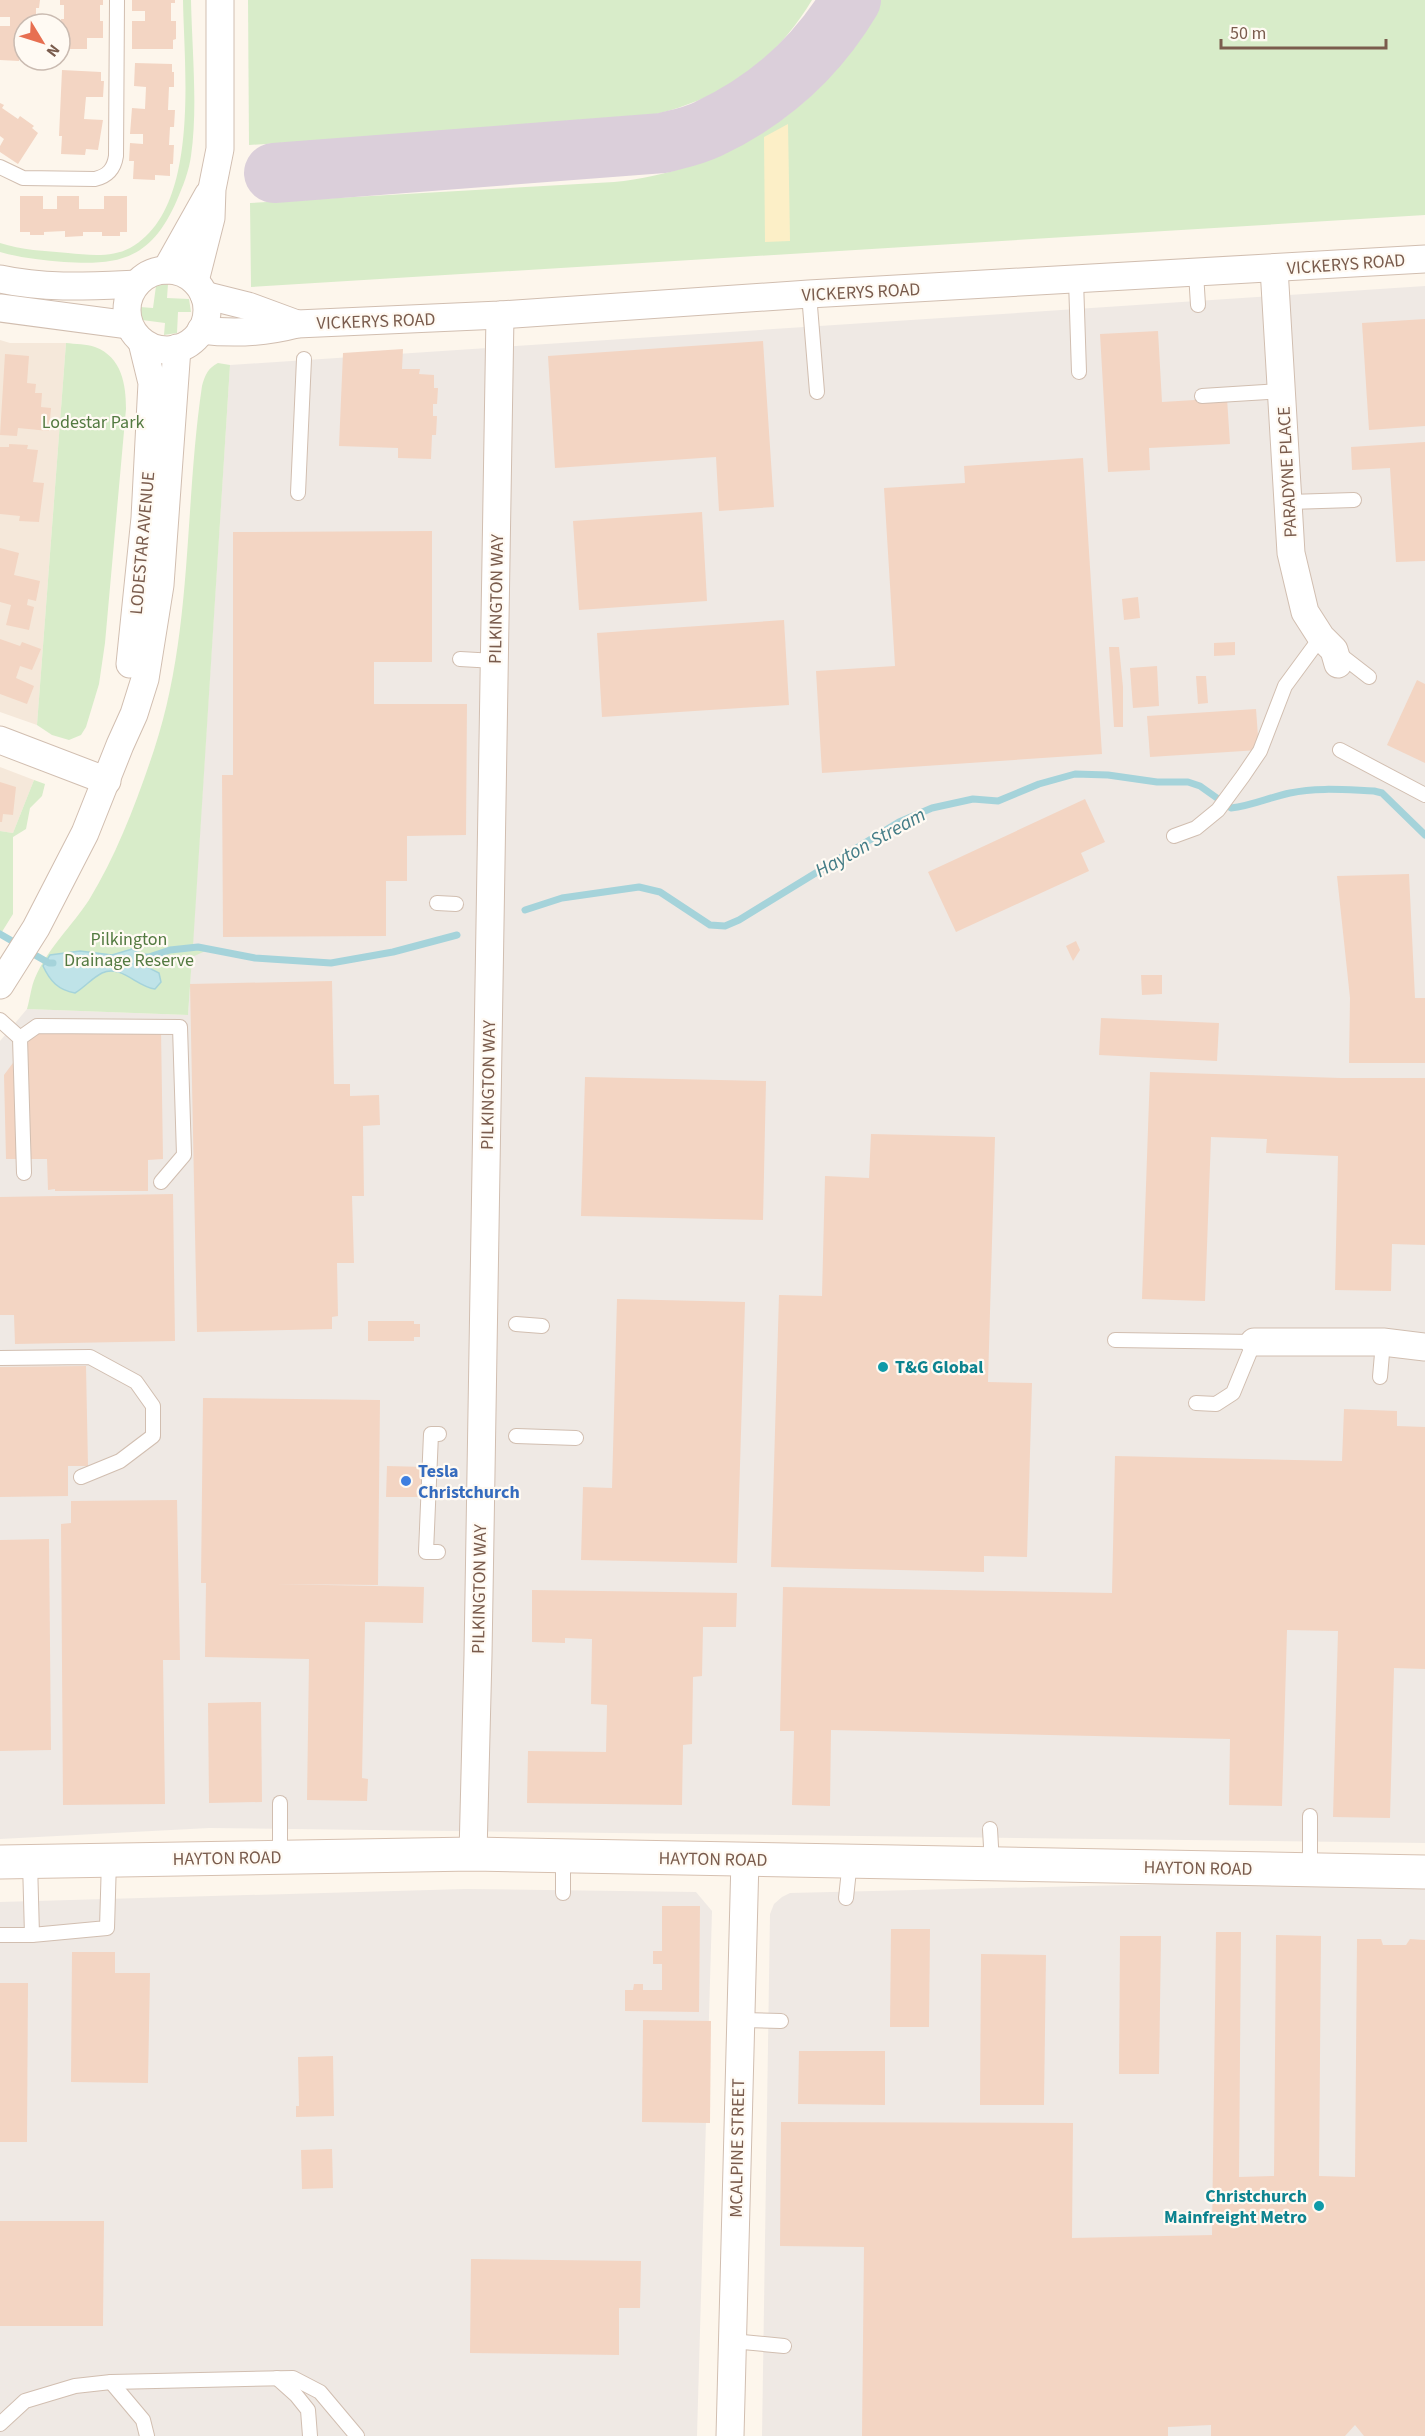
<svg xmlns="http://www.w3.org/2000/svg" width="1425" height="2436" font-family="'Source Sans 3',sans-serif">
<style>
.residential{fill:#f5e8da}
.industrial{fill:#efe9e4}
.green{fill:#d8ecc9}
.sand{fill:#fcefc7}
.water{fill:#bfe3e8;stroke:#a5d3da;stroke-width:1.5}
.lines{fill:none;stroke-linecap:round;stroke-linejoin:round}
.stream{stroke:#a5d3da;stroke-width:7}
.taxiway{stroke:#dbcfda;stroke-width:60}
.building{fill:#f3d5c3}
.lane-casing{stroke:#d1beb0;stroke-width:16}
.street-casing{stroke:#d1beb0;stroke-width:29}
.secondary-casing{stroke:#d6c0b0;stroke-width:35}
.lane{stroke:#fff;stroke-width:14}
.street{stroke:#fff;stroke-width:27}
.secondary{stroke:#fff;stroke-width:33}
.culture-dot{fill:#0f9aa8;stroke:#fffaf3;stroke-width:2}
.shop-dot{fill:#3f7fe0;stroke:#fffaf3;stroke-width:2}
.labels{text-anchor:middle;stroke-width:4.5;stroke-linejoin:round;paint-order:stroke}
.street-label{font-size:18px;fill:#7a5c4d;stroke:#fffaf3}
.park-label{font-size:18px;fill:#537a41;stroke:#fffaf3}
.culture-label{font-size:18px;font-weight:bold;fill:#0d838f;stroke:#fffaf3;text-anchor:start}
.shop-label{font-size:18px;font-weight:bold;fill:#366cbe;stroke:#fffaf3;text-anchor:start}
.water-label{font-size:20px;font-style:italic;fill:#437c86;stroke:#fffaf3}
</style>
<rect width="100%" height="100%" fill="#fdf6ec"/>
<g class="residential">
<polygon points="0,340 10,343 66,343 37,725 0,712"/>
<polygon points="0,767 34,780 13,833 0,831"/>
</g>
<g class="industrial">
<polygon points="1425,286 1425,1843 209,1828 0,1839 0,1041 27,1009 188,1015 230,365"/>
<polygon points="1425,1878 1425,2436 762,2436 770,1914 774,1904 782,1897 790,1893"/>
<polygon points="465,1889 696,1892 712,1911 697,2436 0,2436 0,1902"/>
</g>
<g class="green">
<path d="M183 0H191C192 49 198 108 191 156 189 171 183 186 177 200 152 257 123 266 64 262 42 260 21 258 0 252V243C21 250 45 251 68 253 88 255 111 258 130 248 201 209 184 68 183 0Z"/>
<path d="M248 0H812C766 76 703 109 617 122L249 145Z"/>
<path d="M880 0H1425V215L251 287 250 203 614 182C705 172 792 130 847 55 860 38 869 18 880 0Z"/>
<polygon points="168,284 167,298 189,299 191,312 178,312 177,333 164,335 165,323 142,320 140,307 153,308 156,286"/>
<path d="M66 343C75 344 87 344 95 347 122 357 126 385 126 409L105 643 99 684 86 727 81 735 69 740 52 735 37 725Z"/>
<path d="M218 363 230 365 193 946 210 949 192 957 188 1015 27 1009C30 999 31 987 35 978 48 948 72 926 89 900 117 854 137 801 154 750 193 633 184 507 202 386 205 375 208 368 218 363Z"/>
<polygon points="34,780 45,784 42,796 30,808 26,829 13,837 13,914 0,935 0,831 13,833"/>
</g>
<polygon class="sand" points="788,124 790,241 765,242 764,137"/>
<path class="water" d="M132 949 149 957 143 962 147 967 159 973 161 982 155 989C137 987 121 964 102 973 92 978 85 987 75 993 58 990 50 981 43 966L50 955 80 951 112 955Z"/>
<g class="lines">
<g class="stream">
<path d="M525 910 562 898 639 887 660 892 710 925 725 926 739 920 899 822 932 808 973 799 998 801 1039 784 1075 774 1108 775 1157 782H1188L1200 786 1231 808C1252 806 1270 797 1290 793 1318 787 1347 790 1374 791L1382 793 1425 835"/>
<polyline points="0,934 19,945"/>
<polyline points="28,951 49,963 53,963"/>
<polyline points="142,957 149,957 170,950 198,947 255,958 331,963 393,952 457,935"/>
</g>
<path class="taxiway" d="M274 173 663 143C678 139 694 136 708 129 768 101 817 57 851 0"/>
</g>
<g class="building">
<polygon points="0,0 40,0 39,8 36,8 36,24 24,24 24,55 19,55 19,61 0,60 0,26 10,26 10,17 0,17"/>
<polygon points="60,0 103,0 103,5 100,5 100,21 103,21 103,38 87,38 87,49 63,49 61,19 64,19 64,5 60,5"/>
<polygon points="132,0 175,0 175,3 171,3 171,21 176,21 176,39 173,40 173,49 132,49 132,21 145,21 145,11 132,11"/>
<polygon points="135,63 172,64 172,72 174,72 174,87 169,87 168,110 175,110 174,127 170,127 169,145 174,145 173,164 170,164 170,176 155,175 155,180 133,179 134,161 129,161 130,143 143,144 143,134 130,134 132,108 145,109 146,87 134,86"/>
<polygon points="62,70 101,72 101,81 104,81 103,97 86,97 84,119 103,120 98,150 86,149 85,155 61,154 62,136 59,136"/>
<polygon points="0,103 4,105 2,108 18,119 20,116 34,126 32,128 38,133 18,164 0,152 0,146 4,139 0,136"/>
<polygon points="20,196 43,196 43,209 57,209 57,196 79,196 79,209 104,209 104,196 127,196 127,232 120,232 120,236 102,236 102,232 83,232 83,236 65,237 65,231 44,232 44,235 30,235 30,232 20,232"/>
<polygon points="1425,319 1425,426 1369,430 1362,323"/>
<polygon points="1158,331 1162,402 1227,398 1230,444 1149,448 1150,470 1108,472 1100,334"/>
<polygon points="763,341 774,507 719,511 716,457 555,468 548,356"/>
<polygon points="403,349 402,369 420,369 419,374 434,375 434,388 438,388 437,404 433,404 433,416 437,416 436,435 432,435 431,459 398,458 398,448 339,446 343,353"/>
<polygon points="5,354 29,356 27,383 36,384 35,393 42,393 41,407 51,408 49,431 18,428 17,436 0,435"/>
<polygon points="1425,442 1425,561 1396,562 1390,468 1352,470 1351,447"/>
<polygon points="9,444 28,445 27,449 38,450 33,482 44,483 39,522 19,521 20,516 0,514 0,447 9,447"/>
<polygon points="1083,458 1102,754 822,773 816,671 895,666 884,488 965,483 964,466"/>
<polygon points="702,512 707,601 579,610 573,521"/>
<polygon points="432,531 432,662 374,662 374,704 467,704 466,835 407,836 407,881 386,881 386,936 223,937 222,775 233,775 233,532"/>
<polygon points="0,548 19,553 14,575 40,581 36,601 28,599 27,605 34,607 29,630 6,625 11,605 0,602"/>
<polygon points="1138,597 1140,618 1124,620 1122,599"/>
<polygon points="784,620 789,705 602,717 597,633"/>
<polygon points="0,639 20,646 22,642 41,649 32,670 20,666 16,678 34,686 27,704 0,694"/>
<polygon points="1235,642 1235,655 1214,656 1214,643"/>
<polygon points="1109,647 1119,647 1123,687 1123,727 1114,727"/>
<polygon points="1157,666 1159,706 1133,708 1130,668"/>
<polygon points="1196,676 1206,676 1208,703 1198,704"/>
<polygon points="1417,680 1425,684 1425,763 1387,745"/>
<polygon points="1256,709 1259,750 1150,757 1147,716"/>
<polygon points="0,782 16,787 13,815 3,814 2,822 0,822"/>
<polygon points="1085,799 1105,842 1081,853 1089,871 956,932 928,872"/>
<polygon points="1409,874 1415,998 1425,998 1425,1063 1349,1063 1350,998 1337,876"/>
<polygon points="1076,941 1080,950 1073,961 1066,946"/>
<polygon points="1141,975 1162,975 1162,994 1142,995"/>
<polygon points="332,981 334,1084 350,1084 350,1096 379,1095 380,1125 363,1126 364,1196 352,1196 354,1263 337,1263 338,1316 332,1317 332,1329 197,1332 190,984"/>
<polygon points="1101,1018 1219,1023 1217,1061 1099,1055"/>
<polygon points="161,1030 163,1159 148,1160 148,1191 55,1191 55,1189 48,1190 47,1159 6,1159 4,1075 36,1032"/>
<polygon points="1150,1072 1341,1078 1425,1078 1425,1245 1392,1244 1391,1291 1335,1290 1338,1156 1266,1153 1267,1139 1211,1137 1205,1301 1142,1299"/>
<polygon points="585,1077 766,1081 763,1220 581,1216"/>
<polygon points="871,1134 995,1137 988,1382 1032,1383 1027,1557 984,1556 984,1572 771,1567 779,1295 822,1296 825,1176 869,1178"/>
<polygon points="173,1194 175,1341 15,1344 14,1315 0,1315 0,1197"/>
<polygon points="617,1299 745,1302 737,1563 581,1560 583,1487 612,1488"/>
<polygon points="368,1321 414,1321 414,1324 420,1324 420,1337 414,1337 414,1341 368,1341"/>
<polygon points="86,1366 88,1466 68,1466 68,1496 0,1497 0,1367"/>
<polygon points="203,1398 380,1400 378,1585 276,1584 424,1587 423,1623 365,1622 362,1778 368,1779 367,1801 307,1800 309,1659 205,1657 206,1583 201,1583"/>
<polygon points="1344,1409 1397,1411 1397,1426 1425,1427 1425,1669 1394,1668 1390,1818 1333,1817 1338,1631 1287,1630 1282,1806 1229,1805 1230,1739 831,1730 830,1806 792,1805 794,1731 780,1731 783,1587 1112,1593 1115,1456 1342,1461"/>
<polygon points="387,1466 426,1467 425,1497 386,1497"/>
<polygon points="177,1500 180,1660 163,1660 165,1804 63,1805 61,1524 71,1523 71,1501"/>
<polygon points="49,1539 51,1750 0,1751 0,1540"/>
<polygon points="532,1590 737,1593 736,1627 703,1627 702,1676 693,1677 692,1744 683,1745 682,1805 527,1803 528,1751 606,1752 607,1705 591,1704 592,1639 565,1638 565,1643 532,1642"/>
<polygon points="261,1702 262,1802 209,1803 208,1703"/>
<polygon points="662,1906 700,1906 699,2012 625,2011 625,1990 633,1990 634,1984 643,1984 643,1990 662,1990 662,1964 653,1964 653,1951 662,1951"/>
<polygon points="891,1929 930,1929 929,2027 890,2027"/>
<polygon points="1216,1932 1241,1932 1239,2177 1274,2176 1276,1935 1321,1936 1319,2176 1355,2177 1357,1939 1381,1939 1383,1945 1406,1945 1410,1939 1425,1940 1425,2436 1364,2436 1355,2425 1345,2436 1211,2436 1211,2425 1168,2427 1168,2436 862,2436 864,2247 780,2246 781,2122 1073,2123 1072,2238 1212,2235"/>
<polygon points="1120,1936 1161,1936 1159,2074 1119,2074"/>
<polygon points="72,1952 115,1952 115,1973 150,1973 148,2083 71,2082"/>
<polygon points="981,1954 1046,1955 1044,2105 980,2105"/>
<polygon points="0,1983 28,1983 27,2142 0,2142"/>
<polygon points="643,2020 711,2021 710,2123 642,2122"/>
<polygon points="799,2051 885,2051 885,2105 798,2104"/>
<polygon points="333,2056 334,2116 296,2117 296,2106 299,2106 298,2057"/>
<polygon points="332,2149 333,2188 302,2189 301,2150"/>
<polygon points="0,2221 104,2221 103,2326 0,2326"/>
<polygon points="471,2259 641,2261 640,2308 619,2308 619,2355 470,2353"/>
</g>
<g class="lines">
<g class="lane-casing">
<g id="lane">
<path d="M0 167 23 178 95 179C108 176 114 169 116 156L117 0"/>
<polyline points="1196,273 1198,305"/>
<polyline points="1076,280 1079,372"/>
<polyline points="809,294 817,392"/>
<polyline points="1202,396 1282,391"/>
<polyline points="298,493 304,359"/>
<polyline points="1289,502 1354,500"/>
<polyline points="1338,653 1369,677"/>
<polyline points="460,659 495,661"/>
<polyline points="1340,750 1425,795"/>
<polyline points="1174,836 1196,828 1218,810 1243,776 1260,751 1285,686 1321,637"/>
<polyline points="437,903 456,904"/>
<polyline points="0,1020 20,1038 24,1173"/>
<polyline points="20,1038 37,1026 180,1027 184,1155 161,1182"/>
<polyline points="516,1324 542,1326"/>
<polyline points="1115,1340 1254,1342 1233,1393 1216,1404 1196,1403"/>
<polyline points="0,1358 90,1357 136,1382 153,1406 153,1436 120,1461 81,1477"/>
<polyline points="1380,1377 1383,1342"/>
<polyline points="516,1436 576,1438"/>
<polyline points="438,1552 426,1552 431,1434 439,1434"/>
<polyline points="280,1803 280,1858"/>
<polyline points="990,1829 992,1864"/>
<polyline points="30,1862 32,1935"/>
<polyline points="1310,1870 1310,1816"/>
<polyline points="563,1893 563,1856"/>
<polyline points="846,1898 850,1861"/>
<polyline points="0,1935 32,1935 107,1928 109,1860"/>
<polyline points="741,2020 781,2021"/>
<polyline points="732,2341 784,2346"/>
<polyline points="277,2378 296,2395 308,2410 310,2436"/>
<polyline points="111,2382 143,2420 147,2436"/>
<polyline points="0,2424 25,2401 75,2386 111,2382 293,2378 320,2392 357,2436"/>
</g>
</g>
<g class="street-casing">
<g id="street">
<polyline points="1274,268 1291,553 1305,612 1321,637 1334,650 1338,664"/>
<polyline points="166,270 208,195"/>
<circle cx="167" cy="310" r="40"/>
<path d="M0 279C44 289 91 286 136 284"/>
<polyline points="195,281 211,218 212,189 220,149 220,0"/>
<polyline points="204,295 248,306 297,324"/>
<polyline points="0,308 129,325"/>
<path d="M201 330C233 334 267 332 297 324L500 315 809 294 1425 259"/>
<polyline points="130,664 145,518 151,402 152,383 142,342"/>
<polyline points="0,740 107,781"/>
<polyline points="0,985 36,928 85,833 120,745 134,714 145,679 160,585 177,348"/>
<polyline points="1254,1342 1383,1342 1425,1347"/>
<polyline points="473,1854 478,1655 500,315"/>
<polyline points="730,2436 745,1859"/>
</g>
</g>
<g class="secondary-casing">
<polyline id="secondary" points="0,1862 473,1854 1425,1872"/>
</g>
<use href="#lane" class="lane"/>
<use href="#street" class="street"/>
<use href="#secondary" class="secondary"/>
</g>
<g class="culture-dot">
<circle cx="883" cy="1367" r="6"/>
<circle cx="1319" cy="2206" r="6"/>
</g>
<circle class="shop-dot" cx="406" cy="1481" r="6"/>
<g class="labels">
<g class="street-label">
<text transform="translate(1346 264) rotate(-4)" y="6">VICKERYS ROAD</text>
<text transform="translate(861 292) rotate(-3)" y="6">VICKERYS ROAD</text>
<text transform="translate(376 321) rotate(-2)" y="6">VICKERYS ROAD</text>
<text transform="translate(1287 472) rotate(-93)" y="6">PARADYNE PLACE</text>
<text transform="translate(142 543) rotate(-85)" y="6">LODESTAR AVENUE</text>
<text transform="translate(496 599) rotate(-89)" y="6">PILKINGTON WAY</text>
<text transform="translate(488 1085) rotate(-89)" y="6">PILKINGTON WAY</text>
<text transform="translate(479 1589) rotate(-89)" y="6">PILKINGTON WAY</text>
<text transform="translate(227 1858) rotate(-1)" y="6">HAYTON ROAD</text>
<text transform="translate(713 1859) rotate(1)" y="6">HAYTON ROAD</text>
<text transform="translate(1198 1868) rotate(1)" y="6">HAYTON ROAD</text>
<text transform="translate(737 2148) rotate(-89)" y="6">MCALPINE STREET</text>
</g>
<g class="park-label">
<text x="93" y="428">Lodestar Park</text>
<text x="129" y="945">Pilkington<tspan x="129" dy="21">Drainage Reserve</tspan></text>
</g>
<g class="culture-label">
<text x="895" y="1373">T&amp;G Global</text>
<text x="1307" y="2202" text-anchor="end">Christchurch<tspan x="1307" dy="21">Mainfreight Metro</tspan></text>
</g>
<g class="shop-label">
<text x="418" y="1477">Tesla<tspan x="418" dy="21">Christchurch</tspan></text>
</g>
<g class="water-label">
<text transform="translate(870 842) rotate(-29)" y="7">Hayton Stream</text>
</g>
</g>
<g transform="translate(42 42) rotate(128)"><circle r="28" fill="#fffaf3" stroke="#cabbb1" stroke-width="1.5"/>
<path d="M0-4.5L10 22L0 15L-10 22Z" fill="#e76f51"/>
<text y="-9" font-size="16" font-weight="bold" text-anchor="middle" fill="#7a5c4d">N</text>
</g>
<path d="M1221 39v9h165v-9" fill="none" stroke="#7a5c4d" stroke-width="3"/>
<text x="1230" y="39" font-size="18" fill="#7a5c4d" stroke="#fffaf3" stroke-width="4.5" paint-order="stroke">50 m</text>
</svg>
